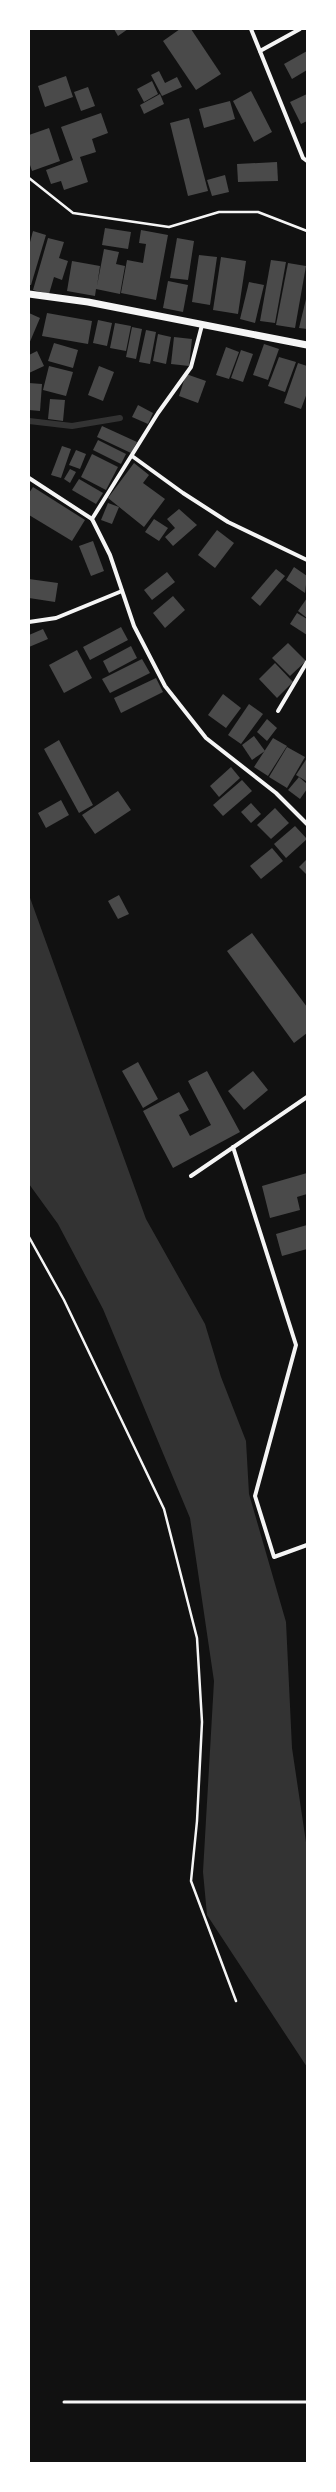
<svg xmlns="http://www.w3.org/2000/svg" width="336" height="2492" font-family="'Sofia Sans Condensed',sans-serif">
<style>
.water{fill:#333}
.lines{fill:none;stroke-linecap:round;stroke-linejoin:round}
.stream{stroke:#333;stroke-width:6}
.building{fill:#4a4a4a}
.path{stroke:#f5f5f5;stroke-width:2.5}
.service{stroke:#f5f5f5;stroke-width:3}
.minor{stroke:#f5f5f5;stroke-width:4}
.tertiary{stroke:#f5f5f5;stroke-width:7}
</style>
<rect width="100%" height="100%" fill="#111"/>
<polygon class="water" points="29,895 146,1219 205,1324 221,1377 246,1441 249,1494 286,1622 292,1748 307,1849 307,2067 207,1915 203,1872 214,1681 190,1518 103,1309 58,1224 29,1184"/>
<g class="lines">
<polyline class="stream" points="29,421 72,426 120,418"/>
</g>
<g class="building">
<polygon points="114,29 128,29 118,36"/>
<polygon points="180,29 191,29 221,74 196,90 163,41"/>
<polygon points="307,51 307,70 292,79 284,64"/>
<polygon points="159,71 165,83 177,77 182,87 162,96 151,75"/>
<polygon points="66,76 73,97 45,107 38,86"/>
<polygon points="152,81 158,94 144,102 137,89"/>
<polygon points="88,87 95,106 81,111 74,92"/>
<polygon points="251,91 272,132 254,142 233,101"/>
<polygon points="160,94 164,104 144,114 140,105"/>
<polygon points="307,94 307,121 301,124 290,102"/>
<polygon points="230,101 235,119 204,128 199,109"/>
<polygon points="101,113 108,133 92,139 96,152 80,157 88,182 64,190 61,181 51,184 46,170 73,160 61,127"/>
<polygon points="189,118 208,191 188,196 170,123"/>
<polygon points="49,128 60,161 32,171 29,162 29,135"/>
<polygon points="277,162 278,181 238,182 237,164"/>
<polygon points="225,175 229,192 212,196 207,180"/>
<polygon points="105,228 131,232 128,249 102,245"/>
<polygon points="141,230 168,235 156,300 121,293 127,260 143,263 146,244 139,243"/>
<polygon points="33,231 46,235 31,285 29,285 29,246"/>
<polygon points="48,238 64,242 59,258 68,261 62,280 54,277 49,294 33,290"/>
<polygon points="177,238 194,241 188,280 170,278"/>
<polygon points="104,249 119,252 116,264 125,266 120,294 96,289 95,296 67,291 72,261 100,266 97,286"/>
<polygon points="199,255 217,257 210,305 192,302"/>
<polygon points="221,257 246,261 238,314 213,310"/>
<polygon points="271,260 286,262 275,323 260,321"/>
<polygon points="288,263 306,266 295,328 276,325"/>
<polygon points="168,281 188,285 183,312 163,308"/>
<polygon points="249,282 264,285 255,323 240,319"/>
<polygon points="307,295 307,329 299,328"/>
<polygon points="29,313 40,318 29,344"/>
<polygon points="47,313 92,321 88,344 42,336"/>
<polygon points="98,320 112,323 107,346 93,343"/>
<polygon points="115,323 131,326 126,351 110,348"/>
<polygon points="132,327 142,329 136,359 126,357"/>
<polygon points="146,330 156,332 150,364 139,362"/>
<polygon points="158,334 171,337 166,364 153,361"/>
<polygon points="174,337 192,339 189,366 171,364"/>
<polygon points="54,343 78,350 73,368 48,361"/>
<polygon points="264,344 279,349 268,380 253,375"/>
<polygon points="226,347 239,352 229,379 216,375"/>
<polygon points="241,350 253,354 243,382 231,378"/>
<polygon points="37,351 44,366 29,373 29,355"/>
<polygon points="279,357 296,362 285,392 268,386"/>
<polygon points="298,363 307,366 307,393 301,409 284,403"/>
<polygon points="49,366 73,372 66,396 43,390"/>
<polygon points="99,366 114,372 103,401 88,395"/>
<polygon points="186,374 206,381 198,403 179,396"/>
<polygon points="29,383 42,384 40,411 29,410"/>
<polygon points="50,399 65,400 63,421 48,419"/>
<polygon points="138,405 153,413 148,424 132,417"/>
<polygon points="102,426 137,442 131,453 97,437"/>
<polygon points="98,440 126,454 121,464 93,450"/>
<polygon points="62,446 71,449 61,478 51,475"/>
<polygon points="76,450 86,454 80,469 69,465"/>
<polygon points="92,454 118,467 106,490 81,477"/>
<polygon points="134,463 149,475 143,483 165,499 144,527 108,498"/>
<polygon points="70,469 76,472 70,483 64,479"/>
<polygon points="79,479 103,493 96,504 72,490"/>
<polygon points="33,487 85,520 72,541 29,515 29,493"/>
<polygon points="108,503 119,507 112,524 101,520"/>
<polygon points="179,509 197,525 173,546 165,537 175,528 167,519"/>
<polygon points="154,519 168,528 159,541 145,532"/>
<polygon points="217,530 234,543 215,568 198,555"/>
<polygon points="93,541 104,571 91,576 79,546"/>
<polygon points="294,567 307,576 305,593 286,580"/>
<polygon points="276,569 285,576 260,606 251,598"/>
<polygon points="167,572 175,582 152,600 144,590"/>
<polygon points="29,579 58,583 55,602 29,598"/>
<polygon points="173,596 185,610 165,628 153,613"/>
<polygon points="307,598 307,618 298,611"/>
<polygon points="297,613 307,619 307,635 290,624"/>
<polygon points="121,627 128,640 90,660 83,647"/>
<polygon points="43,629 48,639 29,647 29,635"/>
<polygon points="288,643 306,661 290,676 272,658"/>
<polygon points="131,646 137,658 109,673 103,661"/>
<polygon points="77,650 92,678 64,693 49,665"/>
<polygon points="142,659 150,673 110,693 102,679"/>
<polygon points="275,663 293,682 277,698 259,679"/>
<polygon points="156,678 163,692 121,713 114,698"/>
<polygon points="223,694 241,708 226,728 208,715"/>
<polygon points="249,704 263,714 241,744 228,735"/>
<polygon points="267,719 277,728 267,741 257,732"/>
<polygon points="254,736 265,751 252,760 242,745"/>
<polygon points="273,738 287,746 268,776 254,767"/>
<polygon points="59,740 93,805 79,813 44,749"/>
<polygon points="287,747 305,757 287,788 269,777"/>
<polygon points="307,758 307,779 306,781 296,775"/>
<polygon points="231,767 240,778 219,797 210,786"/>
<polygon points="299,777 307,784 307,789 300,799 288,790"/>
<polygon points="242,780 252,791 223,816 213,805"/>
<polygon points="118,791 131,810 95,834 82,815"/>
<polygon points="61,800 69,815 46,828 38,813"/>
<polygon points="251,803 261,814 251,823 241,812"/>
<polygon points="275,808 289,823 271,839 257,825"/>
<polygon points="295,826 307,839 286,858 274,844"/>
<polygon points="272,848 283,861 261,879 250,866"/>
<polygon points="307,859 307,875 299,867"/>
<polygon points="119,895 129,914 118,919 108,901"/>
<polygon points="252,933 307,1007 307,1033 294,1043 227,951"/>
<polygon points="138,1062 158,1099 143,1108 122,1071"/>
<polygon points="207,1071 240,1132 173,1168 143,1111 179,1092 189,1110 179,1115 190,1136 211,1125 188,1081"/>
<polygon points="253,1071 268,1090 244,1110 228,1091"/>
<polygon points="307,1173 307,1194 297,1197 300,1210 270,1218 262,1186"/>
<polygon points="307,1225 307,1249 282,1256 276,1234"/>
</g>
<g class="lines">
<g class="path">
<polyline points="29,178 73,213 169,227 219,212 258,212 307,231"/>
<polyline points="29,1237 64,1300 164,1509 197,1638 202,1722 197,1821 191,1881 236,2001"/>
</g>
<polyline class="service" points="64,2402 307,2402"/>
<g class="minor">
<polyline points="251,29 303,158 307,161"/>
<polyline points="260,51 300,29"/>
<polyline points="202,325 191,367 158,413 92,519 110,555 134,626 165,686 206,738 276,793 307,824"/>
<polyline points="132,456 183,493 228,522 307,560"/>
<polyline points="29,478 92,519"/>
<polyline points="29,622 56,618 122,591"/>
<polyline points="278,711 307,662"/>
<polyline points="233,1147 296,1345 255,1496 274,1557 307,1545"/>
<polyline points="191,1176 307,1097"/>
</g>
<polyline class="tertiary" points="29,294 88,302 307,345"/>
</g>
<rect width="336" height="2492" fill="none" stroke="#ffffff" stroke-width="60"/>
</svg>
